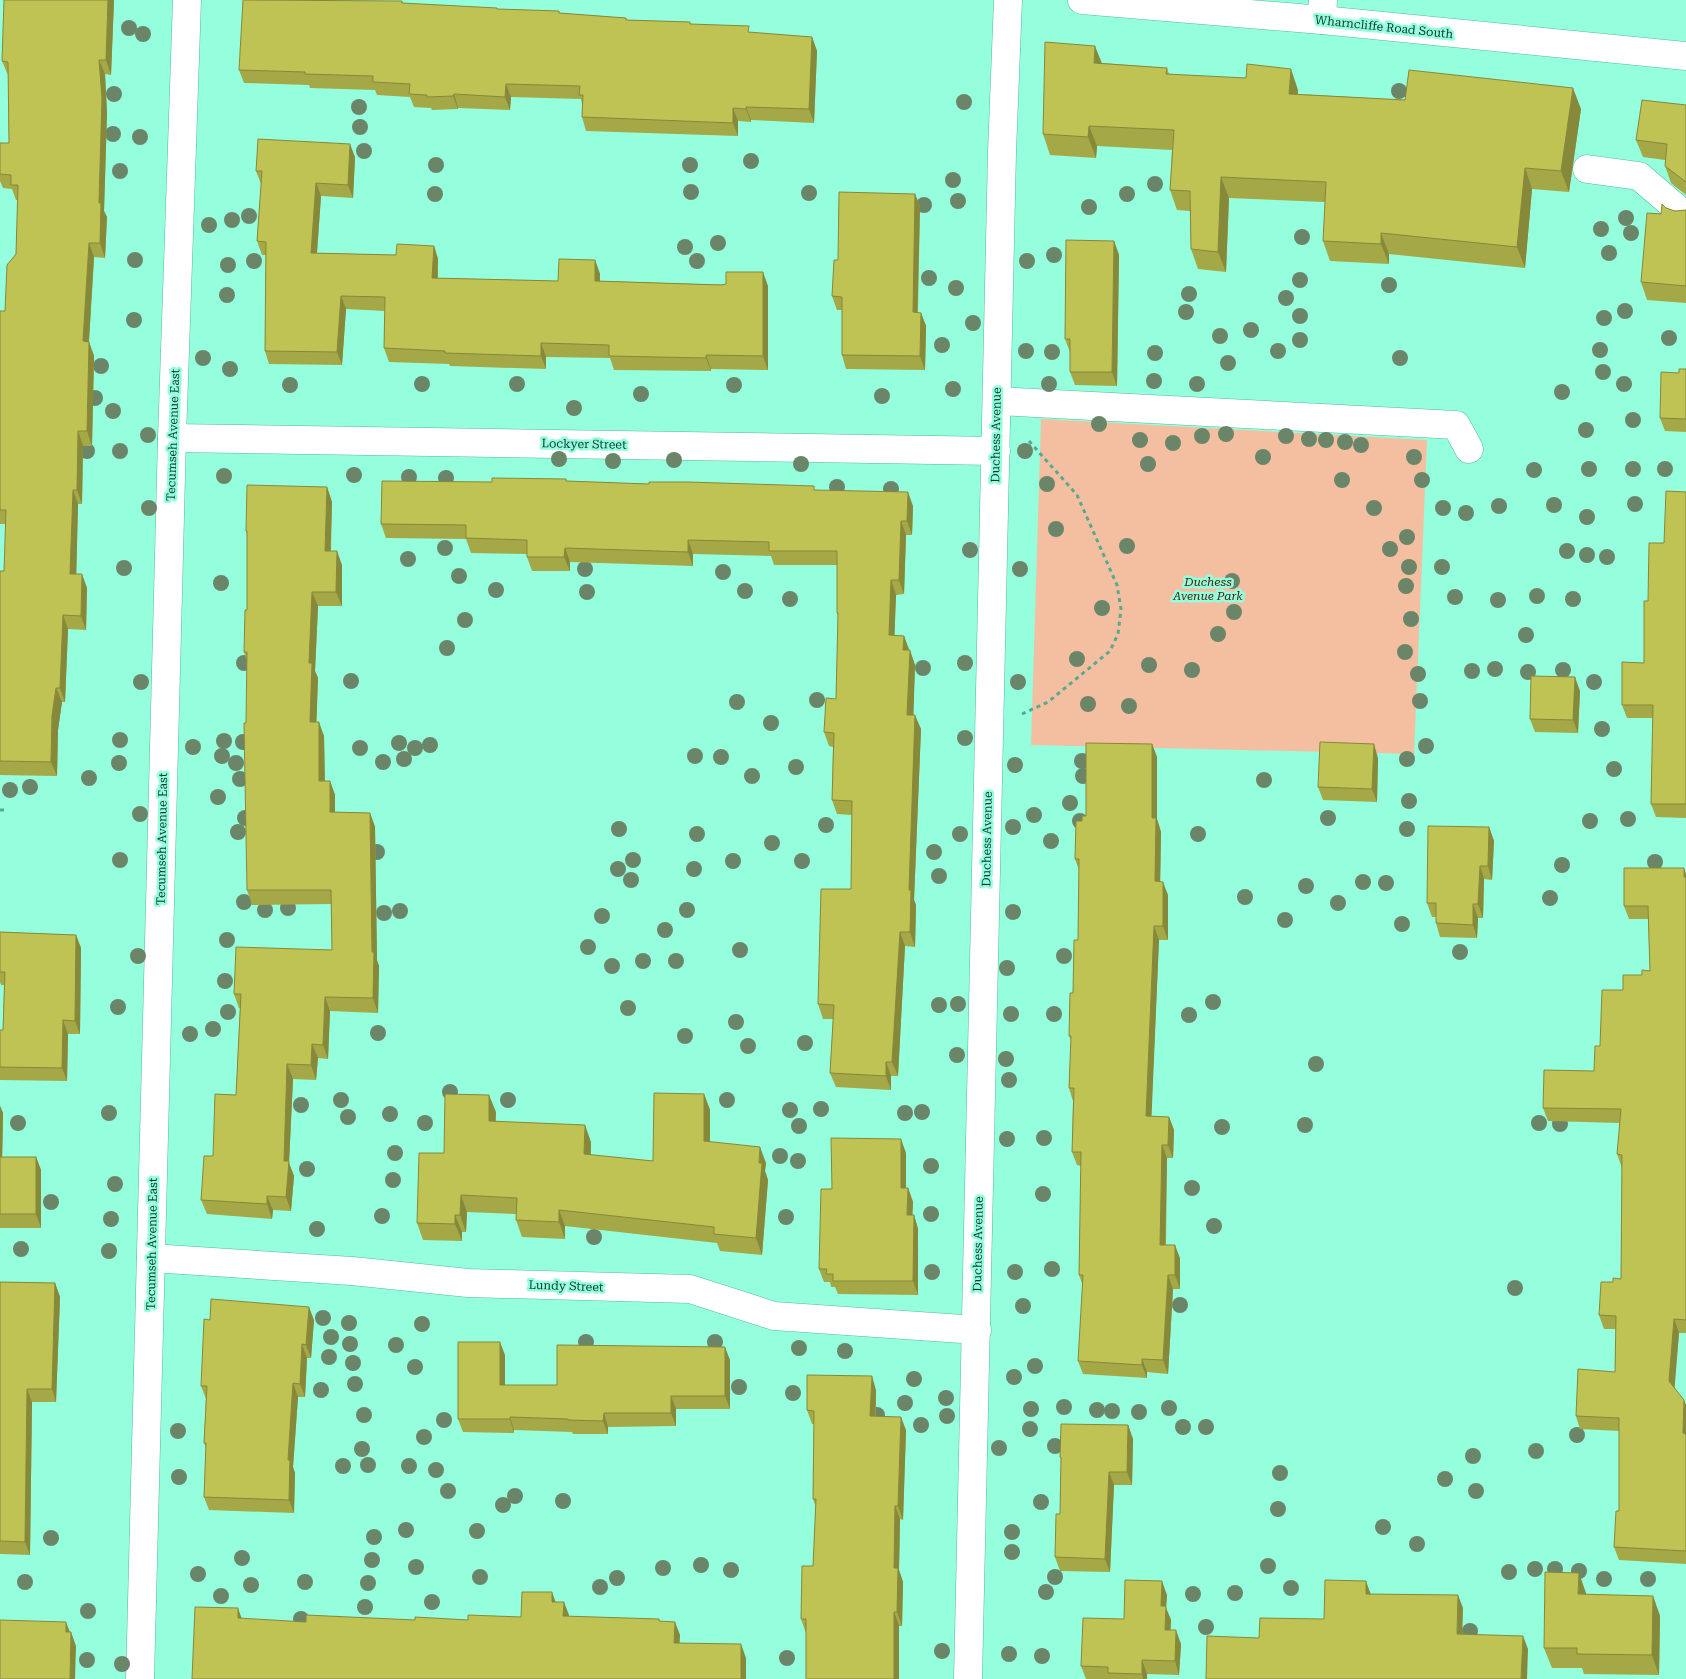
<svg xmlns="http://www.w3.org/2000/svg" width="1686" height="1679" font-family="'Roboto Serif',serif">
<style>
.green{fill:#f4bfa0}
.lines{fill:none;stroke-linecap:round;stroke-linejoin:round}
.minor-casing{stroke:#50bb9c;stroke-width:29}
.major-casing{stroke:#50bb9c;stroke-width:29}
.path{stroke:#58a990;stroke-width:3;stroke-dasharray:4 4;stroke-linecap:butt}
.minor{stroke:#fff;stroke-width:28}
.major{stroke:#fff;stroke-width:28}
.tree{fill:#6a8568}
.wall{fill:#a4a847}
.shaded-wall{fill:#86883a}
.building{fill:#bfc353;stroke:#86883a}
.labels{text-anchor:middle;stroke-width:5;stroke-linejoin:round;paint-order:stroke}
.street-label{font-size:12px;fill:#07382b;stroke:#95fedd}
.park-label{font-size:12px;font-style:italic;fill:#472209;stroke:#95fedd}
</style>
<rect width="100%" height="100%" fill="#95fedd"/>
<polygon class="green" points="1041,419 1427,440 1414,754 1031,745"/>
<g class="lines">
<g class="minor-casing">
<g id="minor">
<polyline points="1322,20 1323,0"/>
<polyline points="1587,169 1639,176 1682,213 1686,213"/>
<polyline points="997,401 1456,425 1469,449"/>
<polyline points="172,438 996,451"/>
<polyline points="151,1258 352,1271 468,1283 690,1289 774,1316 977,1330"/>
<polyline points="140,1679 172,438 187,0"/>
<polyline points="968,1679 1002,152 1008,0"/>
</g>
</g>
<g class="major-casing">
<polyline id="major" points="1082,0 1322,20 1686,56"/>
</g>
<g class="path">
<polyline points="1022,714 1048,702 1110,651 1118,634 1121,609 1117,585 1077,495 1029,441"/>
<polyline points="0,810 4,810"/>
</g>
<use href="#minor" class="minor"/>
<use href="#major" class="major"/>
</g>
<g class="tree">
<circle cx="129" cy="28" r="8"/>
<circle cx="143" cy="34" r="8"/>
<circle cx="1399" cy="91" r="8"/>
<circle cx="114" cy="94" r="8"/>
<circle cx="964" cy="102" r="8"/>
<circle cx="359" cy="107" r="8"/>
<circle cx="360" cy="127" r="8"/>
<circle cx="113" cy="134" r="8"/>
<circle cx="140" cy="137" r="8"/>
<circle cx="364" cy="151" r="8"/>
<circle cx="751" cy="161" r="8"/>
<circle cx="436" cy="165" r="8"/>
<circle cx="690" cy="165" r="8"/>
<circle cx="120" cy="171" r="8"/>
<circle cx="953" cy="180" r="8"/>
<circle cx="1155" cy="184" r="8"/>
<circle cx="691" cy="192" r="8"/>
<circle cx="809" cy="193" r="8"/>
<circle cx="435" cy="194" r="8"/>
<circle cx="1127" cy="194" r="8"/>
<circle cx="958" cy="201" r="8"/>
<circle cx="924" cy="205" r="8"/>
<circle cx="1089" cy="207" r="8"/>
<circle cx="249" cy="216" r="8"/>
<circle cx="1626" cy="218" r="8"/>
<circle cx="232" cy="220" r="8"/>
<circle cx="209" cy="225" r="8"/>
<circle cx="1601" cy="229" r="8"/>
<circle cx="1631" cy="233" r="8"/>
<circle cx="1302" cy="237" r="8"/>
<circle cx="718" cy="243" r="8"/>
<circle cx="685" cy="247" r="8"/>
<circle cx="1609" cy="253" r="8"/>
<circle cx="1054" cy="255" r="8"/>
<circle cx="135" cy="260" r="8"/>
<circle cx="254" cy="261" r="8"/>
<circle cx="697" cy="261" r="8"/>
<circle cx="1027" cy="261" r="8"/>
<circle cx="228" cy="265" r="8"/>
<circle cx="929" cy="278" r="8"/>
<circle cx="1300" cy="280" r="8"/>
<circle cx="1389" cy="285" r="8"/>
<circle cx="956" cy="288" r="8"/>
<circle cx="1189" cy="294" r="8"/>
<circle cx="227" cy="295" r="8"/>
<circle cx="1286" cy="298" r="8"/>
<circle cx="1625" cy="311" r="8"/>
<circle cx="1186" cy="312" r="8"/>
<circle cx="1300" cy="316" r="8"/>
<circle cx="1604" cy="318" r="8"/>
<circle cx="134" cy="320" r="8"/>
<circle cx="973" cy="323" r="8"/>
<circle cx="1251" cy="330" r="8"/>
<circle cx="1220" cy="336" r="8"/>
<circle cx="1669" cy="338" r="8"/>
<circle cx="1300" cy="340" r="8"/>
<circle cx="942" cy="345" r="8"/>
<circle cx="1600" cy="350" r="8"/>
<circle cx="1026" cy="351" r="8"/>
<circle cx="1278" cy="351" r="8"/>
<circle cx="1052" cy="352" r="8"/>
<circle cx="1155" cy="353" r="8"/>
<circle cx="203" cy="358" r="8"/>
<circle cx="1400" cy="358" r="8"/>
<circle cx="1228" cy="363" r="8"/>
<circle cx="101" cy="366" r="8"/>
<circle cx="230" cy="369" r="8"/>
<circle cx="1603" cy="372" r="8"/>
<circle cx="1154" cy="381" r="8"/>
<circle cx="422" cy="384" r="8"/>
<circle cx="517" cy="384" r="8"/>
<circle cx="1049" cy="384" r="8"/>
<circle cx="1197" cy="384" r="8"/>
<circle cx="1624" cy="384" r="8"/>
<circle cx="290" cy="385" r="8"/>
<circle cx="734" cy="385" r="8"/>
<circle cx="953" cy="389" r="8"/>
<circle cx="1562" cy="392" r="8"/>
<circle cx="641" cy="394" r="8"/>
<circle cx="882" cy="396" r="8"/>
<circle cx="95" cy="398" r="8"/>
<circle cx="574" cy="408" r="8"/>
<circle cx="113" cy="411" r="8"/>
<circle cx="1633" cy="420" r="8"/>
<circle cx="1099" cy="424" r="8"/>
<circle cx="1586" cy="430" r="8"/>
<circle cx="1226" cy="434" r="8"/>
<circle cx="148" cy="435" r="8"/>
<circle cx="1202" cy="436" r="8"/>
<circle cx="1286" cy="436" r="8"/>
<circle cx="1309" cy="439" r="8"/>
<circle cx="1140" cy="440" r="8"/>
<circle cx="1326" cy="440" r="8"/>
<circle cx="1345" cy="442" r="8"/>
<circle cx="1173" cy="443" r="8"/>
<circle cx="1361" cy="445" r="8"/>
<circle cx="87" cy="451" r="8"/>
<circle cx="120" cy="451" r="8"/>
<circle cx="1025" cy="451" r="8"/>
<circle cx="1263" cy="457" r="8"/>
<circle cx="1414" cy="457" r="8"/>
<circle cx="559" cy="459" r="8"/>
<circle cx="674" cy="460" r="8"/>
<circle cx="613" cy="461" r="8"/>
<circle cx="801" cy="464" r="8"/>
<circle cx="1148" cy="464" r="8"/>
<circle cx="1589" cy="469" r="8"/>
<circle cx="1633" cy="469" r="8"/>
<circle cx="1665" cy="469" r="8"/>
<circle cx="1534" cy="470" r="8"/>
<circle cx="354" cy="475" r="8"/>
<circle cx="224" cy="476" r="8"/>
<circle cx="409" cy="477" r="8"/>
<circle cx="446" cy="478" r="8"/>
<circle cx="1342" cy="480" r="8"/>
<circle cx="1422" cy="480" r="8"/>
<circle cx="1047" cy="484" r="8"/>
<circle cx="837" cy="487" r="8"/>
<circle cx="891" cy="489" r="8"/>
<circle cx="1635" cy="504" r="8"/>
<circle cx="1554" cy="505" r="8"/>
<circle cx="1499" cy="506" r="8"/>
<circle cx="149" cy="508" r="8"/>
<circle cx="1374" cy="508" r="8"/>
<circle cx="1443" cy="508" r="8"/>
<circle cx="1466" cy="513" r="8"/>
<circle cx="1587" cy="517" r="8"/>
<circle cx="1056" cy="529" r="8"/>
<circle cx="1407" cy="537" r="8"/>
<circle cx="1127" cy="546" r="8"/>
<circle cx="445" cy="548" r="8"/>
<circle cx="1390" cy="549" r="8"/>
<circle cx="970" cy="550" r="8"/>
<circle cx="1567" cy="551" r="8"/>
<circle cx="1587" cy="555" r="8"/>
<circle cx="1607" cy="557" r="8"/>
<circle cx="408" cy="559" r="8"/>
<circle cx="1409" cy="567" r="8"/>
<circle cx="1442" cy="567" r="8"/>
<circle cx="124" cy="568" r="8"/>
<circle cx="585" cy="569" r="8"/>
<circle cx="1020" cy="569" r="8"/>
<circle cx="723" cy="572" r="8"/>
<circle cx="459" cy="576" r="8"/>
<circle cx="1232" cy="581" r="8"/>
<circle cx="221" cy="583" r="8"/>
<circle cx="1406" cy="586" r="8"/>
<circle cx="496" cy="590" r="8"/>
<circle cx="745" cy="591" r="8"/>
<circle cx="587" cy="592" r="8"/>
<circle cx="1537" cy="596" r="8"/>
<circle cx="1455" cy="597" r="8"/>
<circle cx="790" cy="599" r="8"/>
<circle cx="1573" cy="599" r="8"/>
<circle cx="1498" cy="600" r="8"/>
<circle cx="1102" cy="608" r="8"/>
<circle cx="1234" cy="612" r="8"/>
<circle cx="1411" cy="619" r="8"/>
<circle cx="465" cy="620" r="8"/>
<circle cx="1218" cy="634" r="8"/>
<circle cx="1526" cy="635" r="8"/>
<circle cx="447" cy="648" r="8"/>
<circle cx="1405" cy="652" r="8"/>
<circle cx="1077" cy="659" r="8"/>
<circle cx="244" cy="663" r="8"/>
<circle cx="965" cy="663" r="8"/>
<circle cx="1149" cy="665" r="8"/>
<circle cx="923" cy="668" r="8"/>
<circle cx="1495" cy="669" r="8"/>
<circle cx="1192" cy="670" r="8"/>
<circle cx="1563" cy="670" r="8"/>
<circle cx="1472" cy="671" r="8"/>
<circle cx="1528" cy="672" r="8"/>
<circle cx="1418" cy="674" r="8"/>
<circle cx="351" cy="681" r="8"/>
<circle cx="141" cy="682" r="8"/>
<circle cx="1018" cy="682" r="8"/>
<circle cx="1594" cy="682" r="8"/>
<circle cx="817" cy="700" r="8"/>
<circle cx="1420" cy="701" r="8"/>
<circle cx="737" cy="702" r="8"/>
<circle cx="1088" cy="704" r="8"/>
<circle cx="1129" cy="706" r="8"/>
<circle cx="771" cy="723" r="8"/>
<circle cx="1602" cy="729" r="8"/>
<circle cx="965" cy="738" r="8"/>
<circle cx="120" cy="740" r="8"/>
<circle cx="224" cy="741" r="8"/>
<circle cx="243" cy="742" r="8"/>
<circle cx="399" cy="743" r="8"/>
<circle cx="430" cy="745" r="8"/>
<circle cx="1426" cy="746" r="8"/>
<circle cx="193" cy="747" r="8"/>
<circle cx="360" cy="748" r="8"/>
<circle cx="415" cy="748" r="8"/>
<circle cx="222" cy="756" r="8"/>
<circle cx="695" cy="756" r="8"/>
<circle cx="721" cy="757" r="8"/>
<circle cx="404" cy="759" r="8"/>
<circle cx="1407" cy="759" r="8"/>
<circle cx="1082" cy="761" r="8"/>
<circle cx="383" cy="762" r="8"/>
<circle cx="119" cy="763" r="8"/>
<circle cx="236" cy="763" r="8"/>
<circle cx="1015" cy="765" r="8"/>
<circle cx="796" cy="767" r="8"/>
<circle cx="1614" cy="769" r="8"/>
<circle cx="752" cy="776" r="8"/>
<circle cx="1083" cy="776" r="8"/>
<circle cx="89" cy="778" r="8"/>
<circle cx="240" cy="779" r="8"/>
<circle cx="1264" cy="780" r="8"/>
<circle cx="30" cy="787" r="8"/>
<circle cx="10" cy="790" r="8"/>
<circle cx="218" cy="797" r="8"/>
<circle cx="1409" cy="801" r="8"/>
<circle cx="1070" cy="803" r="8"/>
<circle cx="140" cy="814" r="8"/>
<circle cx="1034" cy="815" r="8"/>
<circle cx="245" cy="818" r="8"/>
<circle cx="1328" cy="818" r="8"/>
<circle cx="1628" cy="819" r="8"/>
<circle cx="1080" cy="821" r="8"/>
<circle cx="1590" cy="821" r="8"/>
<circle cx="826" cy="825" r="8"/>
<circle cx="1013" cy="827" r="8"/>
<circle cx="619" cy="829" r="8"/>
<circle cx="1407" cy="829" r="8"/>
<circle cx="238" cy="832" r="8"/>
<circle cx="697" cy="834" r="8"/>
<circle cx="960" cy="834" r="8"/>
<circle cx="1198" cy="834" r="8"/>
<circle cx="1051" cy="841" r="8"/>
<circle cx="772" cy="843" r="8"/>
<circle cx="377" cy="852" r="8"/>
<circle cx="934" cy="852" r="8"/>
<circle cx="120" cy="860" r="8"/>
<circle cx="633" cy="860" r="8"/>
<circle cx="733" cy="861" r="8"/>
<circle cx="802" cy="861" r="8"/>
<circle cx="1655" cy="862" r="8"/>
<circle cx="1562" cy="865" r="8"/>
<circle cx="618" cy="869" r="8"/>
<circle cx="694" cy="869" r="8"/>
<circle cx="939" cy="876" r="8"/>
<circle cx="631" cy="880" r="8"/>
<circle cx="1363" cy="882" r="8"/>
<circle cx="1386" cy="883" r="8"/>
<circle cx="1306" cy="886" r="8"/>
<circle cx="1245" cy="897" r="8"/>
<circle cx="1550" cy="898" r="8"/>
<circle cx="244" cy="902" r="8"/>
<circle cx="1338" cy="903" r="8"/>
<circle cx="288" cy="908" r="8"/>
<circle cx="265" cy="910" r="8"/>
<circle cx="687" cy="910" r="8"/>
<circle cx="400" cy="911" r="8"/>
<circle cx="1013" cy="912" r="8"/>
<circle cx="384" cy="913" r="8"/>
<circle cx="602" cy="916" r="8"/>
<circle cx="1285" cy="920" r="8"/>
<circle cx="1402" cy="924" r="8"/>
<circle cx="665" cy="930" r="8"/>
<circle cx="227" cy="940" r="8"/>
<circle cx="588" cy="947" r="8"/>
<circle cx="740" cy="950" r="8"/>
<circle cx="1460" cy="952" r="8"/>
<circle cx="138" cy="956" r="8"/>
<circle cx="1064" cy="956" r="8"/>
<circle cx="643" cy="961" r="8"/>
<circle cx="676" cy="961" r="8"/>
<circle cx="612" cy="966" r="8"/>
<circle cx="1007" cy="968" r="8"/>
<circle cx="225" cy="981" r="8"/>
<circle cx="1213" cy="1002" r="8"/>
<circle cx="958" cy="1004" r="8"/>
<circle cx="939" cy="1005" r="8"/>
<circle cx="118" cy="1007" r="8"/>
<circle cx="628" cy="1008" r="8"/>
<circle cx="228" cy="1012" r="8"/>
<circle cx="1011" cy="1014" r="8"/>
<circle cx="1054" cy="1014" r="8"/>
<circle cx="1189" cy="1015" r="8"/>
<circle cx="736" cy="1022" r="8"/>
<circle cx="213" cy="1029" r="8"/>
<circle cx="378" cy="1033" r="8"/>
<circle cx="190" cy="1034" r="8"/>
<circle cx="685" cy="1036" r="8"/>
<circle cx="805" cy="1043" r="8"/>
<circle cx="748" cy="1046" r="8"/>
<circle cx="957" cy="1055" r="8"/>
<circle cx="1006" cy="1059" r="8"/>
<circle cx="1316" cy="1064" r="8"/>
<circle cx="1009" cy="1080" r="8"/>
<circle cx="450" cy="1092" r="8"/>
<circle cx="341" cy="1100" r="8"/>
<circle cx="508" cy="1100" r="8"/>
<circle cx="727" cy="1100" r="8"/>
<circle cx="301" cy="1105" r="8"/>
<circle cx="821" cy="1109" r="8"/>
<circle cx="790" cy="1110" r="8"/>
<circle cx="922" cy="1112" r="8"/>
<circle cx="109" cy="1113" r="8"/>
<circle cx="905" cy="1113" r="8"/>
<circle cx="390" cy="1114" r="8"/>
<circle cx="348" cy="1117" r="8"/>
<circle cx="18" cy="1123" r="8"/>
<circle cx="425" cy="1123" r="8"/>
<circle cx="1539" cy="1123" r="8"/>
<circle cx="1560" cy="1124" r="8"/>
<circle cx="1305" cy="1125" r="8"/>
<circle cx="799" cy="1126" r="8"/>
<circle cx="1222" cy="1127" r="8"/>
<circle cx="1044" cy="1138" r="8"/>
<circle cx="1007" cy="1139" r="8"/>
<circle cx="395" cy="1153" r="8"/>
<circle cx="780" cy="1156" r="8"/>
<circle cx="798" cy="1161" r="8"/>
<circle cx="931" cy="1166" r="8"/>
<circle cx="307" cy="1169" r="8"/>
<circle cx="393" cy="1180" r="8"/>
<circle cx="115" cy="1184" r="8"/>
<circle cx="1192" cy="1188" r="8"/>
<circle cx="1043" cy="1194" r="8"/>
<circle cx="51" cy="1202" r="8"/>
<circle cx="931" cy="1214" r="8"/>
<circle cx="382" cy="1216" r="8"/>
<circle cx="786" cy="1217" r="8"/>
<circle cx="111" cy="1219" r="8"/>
<circle cx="1214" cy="1226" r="8"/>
<circle cx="317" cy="1229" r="8"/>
<circle cx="594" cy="1237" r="8"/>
<circle cx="21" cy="1249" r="8"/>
<circle cx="109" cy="1251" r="8"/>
<circle cx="1052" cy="1269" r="8"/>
<circle cx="932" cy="1272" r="8"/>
<circle cx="1015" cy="1272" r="8"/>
<circle cx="1515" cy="1288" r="8"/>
<circle cx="1180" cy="1305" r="8"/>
<circle cx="1023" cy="1306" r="8"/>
<circle cx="323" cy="1318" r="8"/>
<circle cx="349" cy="1323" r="8"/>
<circle cx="422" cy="1324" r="8"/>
<circle cx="331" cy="1337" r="8"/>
<circle cx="586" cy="1342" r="8"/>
<circle cx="715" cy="1342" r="8"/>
<circle cx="350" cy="1344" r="8"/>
<circle cx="396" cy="1345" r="8"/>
<circle cx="799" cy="1348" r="8"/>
<circle cx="845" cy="1351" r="8"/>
<circle cx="329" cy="1357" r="8"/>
<circle cx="353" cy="1363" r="8"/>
<circle cx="1035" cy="1366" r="8"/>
<circle cx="415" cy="1367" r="8"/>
<circle cx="1014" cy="1377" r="8"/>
<circle cx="914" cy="1379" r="8"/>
<circle cx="355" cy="1384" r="8"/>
<circle cx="739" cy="1387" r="8"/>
<circle cx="321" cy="1390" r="8"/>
<circle cx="793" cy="1393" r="8"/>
<circle cx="946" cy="1398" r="8"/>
<circle cx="905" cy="1403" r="8"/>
<circle cx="1064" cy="1407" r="8"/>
<circle cx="1169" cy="1408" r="8"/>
<circle cx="1031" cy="1409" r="8"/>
<circle cx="1097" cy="1410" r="8"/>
<circle cx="1112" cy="1411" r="8"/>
<circle cx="1139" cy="1412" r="8"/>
<circle cx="364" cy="1415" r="8"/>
<circle cx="877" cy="1415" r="8"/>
<circle cx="947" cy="1416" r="8"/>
<circle cx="444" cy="1420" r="8"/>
<circle cx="921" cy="1425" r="8"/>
<circle cx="1183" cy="1427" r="8"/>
<circle cx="1206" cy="1427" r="8"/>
<circle cx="1030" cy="1429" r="8"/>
<circle cx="178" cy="1431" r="8"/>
<circle cx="1577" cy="1435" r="8"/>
<circle cx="424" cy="1437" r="8"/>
<circle cx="1055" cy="1446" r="8"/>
<circle cx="999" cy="1448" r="8"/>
<circle cx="362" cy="1449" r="8"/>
<circle cx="1536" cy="1451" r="8"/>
<circle cx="1473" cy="1456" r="8"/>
<circle cx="368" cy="1465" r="8"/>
<circle cx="343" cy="1466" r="8"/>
<circle cx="409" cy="1466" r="8"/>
<circle cx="436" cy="1470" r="8"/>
<circle cx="1280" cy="1473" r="8"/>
<circle cx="179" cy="1477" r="8"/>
<circle cx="1445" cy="1479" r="8"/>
<circle cx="448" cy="1491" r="8"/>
<circle cx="1476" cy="1491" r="8"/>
<circle cx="515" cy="1496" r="8"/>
<circle cx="563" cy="1501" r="8"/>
<circle cx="1041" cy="1502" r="8"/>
<circle cx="503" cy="1505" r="8"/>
<circle cx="1278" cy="1509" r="8"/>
<circle cx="1383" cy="1527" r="8"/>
<circle cx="406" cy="1530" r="8"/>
<circle cx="477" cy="1531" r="8"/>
<circle cx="1012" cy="1532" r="8"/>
<circle cx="374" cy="1537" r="8"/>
<circle cx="51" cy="1538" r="8"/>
<circle cx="1417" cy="1544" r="8"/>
<circle cx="1012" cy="1552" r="8"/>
<circle cx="242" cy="1558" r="8"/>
<circle cx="372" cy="1560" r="8"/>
<circle cx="701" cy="1565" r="8"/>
<circle cx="1268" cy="1566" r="8"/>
<circle cx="416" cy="1567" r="8"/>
<circle cx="663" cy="1568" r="8"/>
<circle cx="1535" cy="1569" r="8"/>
<circle cx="1555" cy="1569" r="8"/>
<circle cx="731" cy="1570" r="8"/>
<circle cx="1579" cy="1571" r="8"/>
<circle cx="1509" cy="1572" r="8"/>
<circle cx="198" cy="1574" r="8"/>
<circle cx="480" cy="1577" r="8"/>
<circle cx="1055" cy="1577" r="8"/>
<circle cx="617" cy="1578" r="8"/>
<circle cx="1604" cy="1579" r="8"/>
<circle cx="1648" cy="1579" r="8"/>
<circle cx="25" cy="1582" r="8"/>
<circle cx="305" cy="1582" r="8"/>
<circle cx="368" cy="1583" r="8"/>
<circle cx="251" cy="1585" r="8"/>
<circle cx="600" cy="1587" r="8"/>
<circle cx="1291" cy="1588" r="8"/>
<circle cx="1046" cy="1592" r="8"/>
<circle cx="1235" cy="1593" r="8"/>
<circle cx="1193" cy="1594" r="8"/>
<circle cx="221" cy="1596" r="8"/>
<circle cx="432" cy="1602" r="8"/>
<circle cx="365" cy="1607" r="8"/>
<circle cx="88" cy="1611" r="8"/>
<circle cx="301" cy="1619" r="8"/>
<circle cx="1206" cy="1627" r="8"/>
<circle cx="1470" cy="1631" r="8"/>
<circle cx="942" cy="1651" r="8"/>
<circle cx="1009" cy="1654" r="8"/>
<circle cx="1042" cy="1656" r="8"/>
<circle cx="787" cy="1658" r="8"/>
<circle cx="87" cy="1660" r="8"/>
<circle cx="122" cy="1664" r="8"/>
</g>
<g class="wall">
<polygon points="114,0 111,75 105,74 107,113 104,211 107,217 105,258 94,257 89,342 94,356 92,446 83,446 82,504 78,504 76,574 87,588 86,630 68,629 65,702 62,702 58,730 57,776 0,775 0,571 4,571 6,524 0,524 0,311 5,311 16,254 18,200 16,200 12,189 3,188 0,181 0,143 9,143 8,75 2,61"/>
<polygon points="402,1 403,3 498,9 559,11 559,13 626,18 627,20 690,22 691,24 751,33 812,37 817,51 814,123 751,120 751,122 738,121 738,136 586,131 582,117 582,104 581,99 511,97 510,110 458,108 458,109 432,110 431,108 414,107 410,97 377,95 375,90 310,88 309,85 244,83 239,70"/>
<polygon points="1102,63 1167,68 1169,74 1298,90 1298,94 1405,100 1581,109 1569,192 1532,189 1525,268 1389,254 1389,264 1330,261 1323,241 1325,202 1229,198 1226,272 1198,269 1191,249 1190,211 1177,210 1170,190 1172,150 1097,146 1096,158 1050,155 1043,134"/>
<polygon points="1686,105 1686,195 1671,183 1665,166 1665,160 1643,157 1636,140"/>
<polygon points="355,157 353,198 321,196 317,253 396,255 434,246 438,259 438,278 558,281 595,260 600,274 600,281 768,286 768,370 711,369 711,371 614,370 610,358 546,357 546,369 450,366 449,364 389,362 384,348 385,311 346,309 342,365 269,364 265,351 266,255 262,255 257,241 261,184 256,171"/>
<polygon points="915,194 920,207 918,313 921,313 926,326 925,370 846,369 842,355 842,310 837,310 832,296 838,260"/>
<polygon points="1666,208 1675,211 1686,210 1686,303 1647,300 1641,282 1661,214"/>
<polygon points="1114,241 1119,255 1117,386 1075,385 1070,372 1070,352 1065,339"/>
<polygon points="1686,369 1686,432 1665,431 1660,418"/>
<polygon points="566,481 816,490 913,506 912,535 906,535 904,594 896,595 894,636 904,636 915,665 913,715 921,729 914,900 916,905 915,947 905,946 898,1076 891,1076 891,1090 836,1087 830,1073 833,1019 823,1019 818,1004 851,889 852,815 837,814 832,800 833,747 829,746 824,732 836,699 838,616 837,613 837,565 774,565 771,556 693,554 693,566 570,562 570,571 532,571 527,557 527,554 471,553 466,539 386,538 381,524 492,482"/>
<polygon points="327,487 332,502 331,551 342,565 342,606 318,606 315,671 318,678 316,722 324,736 325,781 330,781 335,795 335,812 370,813 375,827 377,960 379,966 378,1013 330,1011 328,1059 318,1058 316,1080 293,1079 289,1163 294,1176 291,1211 273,1210 272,1219 207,1214 201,1200 213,1156 236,1095 240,1008 239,1008 234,994 332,950 331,904 252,905 247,890 247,662 244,652 247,610 247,535 246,531"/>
<polygon points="1686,492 1686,818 1656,817 1651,804 1653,718 1627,718 1622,705 1644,663 1648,601 1664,543"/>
<polygon points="1580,691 1578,733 1535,732 1530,719"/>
<polygon points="1152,744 1157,757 1157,819 1161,832 1160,881 1168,895 1168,940 1159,940 1151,1116 1169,1117 1174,1130 1173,1158 1167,1158 1166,1245 1180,1258 1180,1289 1173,1289 1168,1374 1147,1372 1147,1378 1083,1374 1078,1361 1083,1286 1079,1275 1081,1166 1077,1165 1072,1152 1073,1101 1069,1088 1071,1040 1069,1036 1078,940 1079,870 1075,859 1082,821"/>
<polygon points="1378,758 1377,802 1323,800 1318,787"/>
<polygon points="1489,827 1494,841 1492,880 1484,879 1483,918 1478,918 1477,938 1440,937 1436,923 1436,917 1432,917 1427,903"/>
<polygon points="1686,874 1686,1333 1679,1333 1674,1388 1686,1405 1686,1564 1619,1560 1614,1547 1619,1511 1619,1431 1580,1429 1576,1416 1615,1372 1616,1329 1604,1329 1599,1315 1613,1282 1621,1279 1622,1168 1617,1154 1620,1123 1548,1121 1543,1108 1594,1071 1600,1046 1623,990 1642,975 1650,971 1648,919 1629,919 1624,906"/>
<polygon points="0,932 76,935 81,948 80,1034 68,1034 67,1081 0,1080 0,1030 3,1030 4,985 1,985 0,982"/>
<polygon points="704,1094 710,1110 710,1142 766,1163 765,1171 768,1180 762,1255 720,1251 717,1243 565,1226 565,1239 522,1237 516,1220 516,1214 467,1212 466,1232 462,1232 462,1241 423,1240 417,1223 444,1153 496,1112 495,1121 591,1142 591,1155 653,1161"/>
<polygon points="0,1106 3,1113 2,1157 36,1157 41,1170 41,1228 0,1228"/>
<polygon points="906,1153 906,1188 908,1188 913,1202 912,1215 914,1215 918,1229 918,1295 838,1294 835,1287 831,1287 830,1282 824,1282 819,1269 832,1189"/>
<polygon points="0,1282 55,1283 60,1297 56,1402 32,1402 30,1555 0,1554"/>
<polygon points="314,1320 311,1358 307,1358 305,1397 298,1397 293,1467 295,1473 294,1513 209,1510 204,1497 206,1448 204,1443 206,1399 201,1386"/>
<polygon points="505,1355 505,1385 557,1385 730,1360 730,1409 676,1409 676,1426 608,1427 608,1434 573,1434 572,1432 514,1430 514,1433 463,1432 458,1419"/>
<polygon points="876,1390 876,1416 906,1430 903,1520 900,1519 899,1570 903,1582 902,1626 806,1633 801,1619 813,1566 816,1507 813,1499 814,1424 812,1424 807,1410"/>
<polygon points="1128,1425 1133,1439 1132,1485 1114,1485 1110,1572 1060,1571 1055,1557 1060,1514 1061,1460 1060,1457"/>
<polygon points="1586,1593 1586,1595 1653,1596 1660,1616 1659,1675 1584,1674 1582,1668 1552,1668 1544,1648"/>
<polygon points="1167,1595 1166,1608 1171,1620 1170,1630 1181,1644 1179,1675 1147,1674 1147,1679 1086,1679 1081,1666 1124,1619"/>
</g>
<g class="shaded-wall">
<polygon points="108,0 114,0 111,75 106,60"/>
<polygon points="812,37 817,51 814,123 809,109"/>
<polygon points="1095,46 1103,66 1094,63"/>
<polygon points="99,60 105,74 107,113 104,211 107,217 105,258 100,243 99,203"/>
<polygon points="1291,69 1298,90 1296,114 1289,94"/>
<polygon points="506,84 511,97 510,110 505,97"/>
<polygon points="1573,88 1581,109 1569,192 1561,171"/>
<polygon points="454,94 458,108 458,109 453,96"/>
<polygon points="746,107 751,120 751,122 746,109"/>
<polygon points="733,108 738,121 738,136 733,123"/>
<polygon points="1089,126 1097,146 1096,158 1088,137"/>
<polygon points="350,144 355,157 353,198 348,185"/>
<polygon points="1525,168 1532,189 1525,268 1517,247"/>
<polygon points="1221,177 1229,198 1226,272 1218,252"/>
<polygon points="316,183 321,196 316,266 311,253"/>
<polygon points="915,194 920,207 917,326 913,312"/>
<polygon points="1381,233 1389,254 1389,264 1381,244"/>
<polygon points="1114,241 1119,255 1117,386 1112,372"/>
<polygon points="89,243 94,257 88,356 83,341"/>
<polygon points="434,246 438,259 437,291 432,278"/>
<polygon points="595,260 600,274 599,295 595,281"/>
<polygon points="763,272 768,286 768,370 763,356"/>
<polygon points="341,296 346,309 342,365 337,352"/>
<polygon points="921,313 926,326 925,370 920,356"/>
<polygon points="89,342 94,356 92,446 87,431"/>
<polygon points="541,343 546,357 546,369 541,356"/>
<polygon points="706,355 711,369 711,371 706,358"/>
<polygon points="78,431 83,446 82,504 77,490"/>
<polygon points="327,487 332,502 330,565 325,551"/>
<polygon points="73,490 78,504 76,588 70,574"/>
<polygon points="908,492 913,506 912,535 907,521"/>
<polygon points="901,521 906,535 904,594 899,580"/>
<polygon points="688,540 693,554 693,566 688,552"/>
<polygon points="565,548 570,562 570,571 564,557"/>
<polygon points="337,551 342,565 342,606 336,592"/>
<polygon points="82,574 87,588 86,630 81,616"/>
<polygon points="891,580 896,595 894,650 889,635"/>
<polygon points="312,592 318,606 315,671 318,678 316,737 310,722 309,663"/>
<polygon points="63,615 68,629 65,702 60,688"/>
<polygon points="904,636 909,650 903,650"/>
<polygon points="910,650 915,665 913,729 907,715"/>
<polygon points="1575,677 1580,691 1578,733 1573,720"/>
<polygon points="56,688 62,702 58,730 57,776 51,762 52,716"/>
<polygon points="915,715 921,729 914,900 916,905 915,947 910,932 909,890"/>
<polygon points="319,722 324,736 325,795 319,781"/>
<polygon points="1152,744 1157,757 1157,819 1161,832 1160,895 1155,881 1152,818"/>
<polygon points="1374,744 1378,758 1377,802 1372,789"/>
<polygon points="330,781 335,795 335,827 330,812"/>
<polygon points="370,813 375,827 377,960 379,966 378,1013 373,998"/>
<polygon points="1489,827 1494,841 1492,880 1488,866"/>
<polygon points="1480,866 1484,879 1483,918 1478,904"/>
<polygon points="1684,868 1686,874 1686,884 1684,877"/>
<polygon points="1163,882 1168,895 1168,940 1163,926"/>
<polygon points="1473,904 1478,918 1477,938 1473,925"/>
<polygon points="1154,926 1159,940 1151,1129 1146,1116"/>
<polygon points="900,932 905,946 898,1076 892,1062"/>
<polygon points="76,935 81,948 80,1034 75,1021"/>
<polygon points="325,997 330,1011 328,1059 323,1045"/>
<polygon points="63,1020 68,1034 67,1081 62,1068"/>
<polygon points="312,1044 318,1058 316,1080 311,1065"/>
<polygon points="886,1062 891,1076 891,1090 886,1076"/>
<polygon points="287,1064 293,1079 289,1163 294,1176 291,1211 286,1197 284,1161"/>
<polygon points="704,1094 710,1110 710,1158 704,1141"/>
<polygon points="489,1095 496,1112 495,1138 489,1121"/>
<polygon points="0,1106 3,1113 2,1170 0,1166"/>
<polygon points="1169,1117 1174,1130 1173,1158 1168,1145"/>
<polygon points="585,1125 591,1142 590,1171 584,1154"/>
<polygon points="901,1139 906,1153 906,1201 901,1188"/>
<polygon points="1162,1145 1167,1158 1165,1258 1160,1245"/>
<polygon points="760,1147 766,1163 765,1171 768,1180 762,1255 756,1238"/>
<polygon points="36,1157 41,1170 41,1228 36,1214"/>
<polygon points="908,1188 913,1202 912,1228 907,1215"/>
<polygon points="461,1195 467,1212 466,1232 460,1215"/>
<polygon points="267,1196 273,1210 272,1219 267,1204"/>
<polygon points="559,1210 565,1226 565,1239 559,1222"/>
<polygon points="455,1215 462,1232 462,1241 455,1224"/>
<polygon points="914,1215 918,1229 918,1295 913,1281"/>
<polygon points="1175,1245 1180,1258 1180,1289 1175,1275"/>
<polygon points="1168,1275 1173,1289 1168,1374 1163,1360"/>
<polygon points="55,1283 60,1297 56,1402 52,1389"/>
<polygon points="309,1307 314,1320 311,1358 306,1345"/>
<polygon points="1674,1319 1679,1333 1674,1395 1669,1381"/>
<polygon points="500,1342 505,1355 505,1398 500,1385"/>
<polygon points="302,1344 307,1358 305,1397 300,1384"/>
<polygon points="725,1347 730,1360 730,1409 725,1396"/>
<polygon points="1142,1359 1147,1372 1147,1378 1142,1365"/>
<polygon points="872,1376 876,1390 875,1429 870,1416"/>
<polygon points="293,1383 298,1397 293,1467 295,1473 294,1513 289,1500 288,1460"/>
<polygon points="27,1389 32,1402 30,1555 25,1542"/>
<polygon points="671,1396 676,1409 676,1426 671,1413"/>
<polygon points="1684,1400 1686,1405 1686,1443 1683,1433"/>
<polygon points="604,1413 608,1427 608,1434 603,1421"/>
<polygon points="510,1417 514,1430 514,1433 510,1419"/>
<polygon points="901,1417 906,1430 903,1520 898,1506"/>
<polygon points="1128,1425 1133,1439 1132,1485 1127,1472"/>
<polygon points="1109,1472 1114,1485 1110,1572 1105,1559"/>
<polygon points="895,1506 900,1519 899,1570 903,1582 902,1626 897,1612 894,1568"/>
<polygon points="1579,1573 1586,1593 1586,1614 1578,1594"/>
<polygon points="1162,1581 1167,1595 1166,1608 1171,1620 1170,1643 1165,1630 1161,1606"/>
<polygon points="1366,1581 1371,1595 1366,1594"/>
<polygon points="552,1592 557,1606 552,1602"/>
<polygon points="1458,1595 1463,1608 1462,1647 1457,1634"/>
<polygon points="1653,1596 1660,1616 1659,1675 1652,1655"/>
<polygon points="564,1602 569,1615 568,1629 563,1616"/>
<polygon points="238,1608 243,1622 238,1618"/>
<polygon points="894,1612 899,1625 899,1679 894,1679"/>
<polygon points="66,1622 71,1635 66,1632"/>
<polygon points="675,1622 680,1635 679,1657 674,1643"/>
<polygon points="1176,1630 1181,1644 1179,1675 1175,1661"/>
<polygon points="71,1632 76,1646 75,1679 70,1679"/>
<polygon points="1523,1636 1528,1649 1527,1679 1521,1679"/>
<polygon points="741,1644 746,1658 746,1679 741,1679"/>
<polygon points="1142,1660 1147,1674 1147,1679 1143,1679 1142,1674"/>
</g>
<g class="building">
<polygon points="4,0 108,0 106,60 99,60 102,98 99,203 101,203 100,243 89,243 83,341 89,342 87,431 78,431 77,490 73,490 70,574 82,574 81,616 63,615 60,688 56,688 52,716 51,762 0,761 0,571 4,571 6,510 0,510 0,311 5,311 7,265 16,254 18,185 11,185 11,175 0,174 0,143 9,143 8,62 2,61"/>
<polygon points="243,0 402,1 402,3 497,8 497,9 559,11 559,13 626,18 626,20 690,22 690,24 749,26 748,32 812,37 809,109 746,107 746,109 733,108 733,123 582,117 583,95 579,95 580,86 506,84 505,97 454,94 453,96 427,97 427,95 409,94 410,84 373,82 373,76 305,74 305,72 239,70"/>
<polygon points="1045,42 1095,46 1094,63 1167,68 1166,74 1246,78 1247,64 1291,69 1289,94 1405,100 1409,70 1573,88 1561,171 1525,168 1517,247 1381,233 1381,244 1323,241 1326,182 1221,177 1218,252 1191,249 1190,191 1170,190 1174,130 1089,126 1088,137 1043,134"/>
<polygon points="1642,100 1686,105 1686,182 1665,166 1667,144 1636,140"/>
<polygon points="258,139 350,144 348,185 316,183 311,253 396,255 397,244 434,246 432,278 558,281 559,259 595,260 595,281 721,285 726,284 726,272 763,272 763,356 706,355 706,358 609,356 609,345 541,343 541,356 445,353 445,351 384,348 385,297 341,296 337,352 265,351 266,242 257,241 262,171 256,171"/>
<polygon points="839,192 915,194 913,312 921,313 920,356 842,355 842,297 832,296 834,260 838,260"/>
<polygon points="1662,204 1666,208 1675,211 1686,210 1686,286 1641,282 1647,213 1661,214"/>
<polygon points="1066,240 1114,241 1112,372 1070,372 1070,339 1065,339"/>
<polygon points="1679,369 1686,369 1686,419 1660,418 1661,372 1679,373"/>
<polygon points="492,478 566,479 566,481 649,484 649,482 688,482 814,486 814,490 908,492 907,521 901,521 899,580 891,580 889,635 904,636 903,650 910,650 907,715 915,715 909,890 911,890 910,932 900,932 892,1062 886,1062 886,1076 830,1073 834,1005 818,1004 821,889 851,889 852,801 832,800 834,733 824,732 826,698 836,699 838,613 837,613 837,551 769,551 769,542 688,540 688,552 565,548 564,557 527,557 527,540 466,538 466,525 381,524 382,481 492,482"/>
<polygon points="247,485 327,487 325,551 337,551 336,592 312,592 309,663 312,663 310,722 319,722 319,781 330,781 330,812 370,813 372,952 374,952 373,998 325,997 323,1045 312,1044 311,1065 287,1064 284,1161 289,1161 286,1197 267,1196 267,1204 201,1200 204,1156 213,1156 215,1094 236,1095 241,994 234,994 236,947 332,950 331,890 247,890 244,723 246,723 247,652 244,652 245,610 247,610 247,531 246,531"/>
<polygon points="1666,491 1686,492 1686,804 1651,804 1653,705 1622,705 1622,662 1644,663 1644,601 1648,601 1649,543 1664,543"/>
<polygon points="1531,676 1575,677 1573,720 1530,719"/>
<polygon points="1320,742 1374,744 1372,789 1318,787"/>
<polygon points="1086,743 1152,744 1152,818 1156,818 1155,881 1163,882 1163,926 1154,926 1146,1116 1169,1117 1168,1145 1162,1145 1160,1245 1175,1245 1175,1275 1168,1275 1163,1360 1142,1359 1142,1365 1078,1361 1083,1275 1079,1275 1081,1152 1072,1152 1074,1088 1069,1088 1071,1036 1069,1036 1070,993 1073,993 1074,940 1078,940 1079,859 1075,859 1076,821 1082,821 1082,816 1086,816"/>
<polygon points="1428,826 1489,827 1488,866 1480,866 1478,904 1473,904 1473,925 1436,923 1436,903 1427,903"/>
<polygon points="1624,868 1684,868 1684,877 1686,877 1686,1320 1674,1319 1669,1381 1684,1400 1683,1433 1686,1434 1686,1551 1614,1547 1616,1511 1619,1511 1619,1418 1576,1416 1578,1369 1615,1372 1616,1316 1599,1315 1601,1282 1613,1282 1613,1278 1621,1279 1622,1155 1617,1154 1621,1109 1543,1108 1544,1070 1594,1071 1595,1046 1600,1046 1602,990 1623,990 1623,975 1642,975 1642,970 1650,971 1648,906 1624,906"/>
<polygon points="0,932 76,935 75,1021 63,1020 62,1068 0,1067 0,1030 3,1030 5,972 0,972"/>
<polygon points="654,1093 704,1094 704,1141 760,1147 759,1163 762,1163 756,1238 714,1234 714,1227 559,1210 559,1222 516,1220 517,1198 461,1195 460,1215 455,1215 455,1224 417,1223 419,1153 444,1153 445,1094 489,1095 489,1121 585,1125 584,1154 653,1161"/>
<polygon points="831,1138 901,1139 901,1188 908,1188 907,1215 914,1215 913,1281 833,1281 833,1274 826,1274 827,1269 819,1269 821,1189 832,1189"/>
<rect x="0" y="1157" width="36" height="57"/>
<polygon points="0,1282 55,1283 52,1389 27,1389 25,1542 0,1541"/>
<polygon points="211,1299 309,1307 306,1345 302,1344 300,1384 293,1383 288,1460 290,1460 289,1500 204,1497 206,1443 204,1443 207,1386 201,1386 204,1319 210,1320"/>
<polygon points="458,1342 500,1342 500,1385 557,1385 557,1345 725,1347 725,1396 671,1396 671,1413 604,1413 603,1421 568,1420 568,1419 510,1417 510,1419 458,1419"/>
<polygon points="807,1375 872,1376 870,1416 901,1417 898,1506 895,1506 894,1568 898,1568 897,1612 894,1612 894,1679 806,1679 806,1619 801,1619 802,1566 813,1566 816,1499 813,1499 814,1411 807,1410"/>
<polygon points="1061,1424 1128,1425 1127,1472 1109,1472 1105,1559 1055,1557 1056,1514 1060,1514 1061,1457 1060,1457"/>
<polygon points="1545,1572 1579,1573 1578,1594 1653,1596 1652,1655 1577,1654 1577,1648 1544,1648"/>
<polygon points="1125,1580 1162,1581 1161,1606 1166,1606 1165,1630 1176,1630 1175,1661 1142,1660 1142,1674 1108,1673 1108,1667 1081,1666 1083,1618 1124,1619"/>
<polygon points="1325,1580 1366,1581 1366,1594 1458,1595 1457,1634 1523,1636 1521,1679 1206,1679 1207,1636 1259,1638 1260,1618 1324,1619"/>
<polygon points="522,1592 552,1592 552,1602 564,1602 563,1616 659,1619 659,1621 675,1622 674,1643 741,1644 741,1679 192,1679 195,1607 238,1608 238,1618 306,1622 306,1615 415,1620 415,1617 468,1620 468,1615 521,1617"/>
<polygon points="0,1620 66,1622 66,1632 71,1632 70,1679 0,1679"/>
</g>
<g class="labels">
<g class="street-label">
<text transform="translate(1384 27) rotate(6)" y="4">Wharncliffe Road South</text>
<text transform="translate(173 435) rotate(-88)" y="4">Tecumseh Avenue East</text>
<text transform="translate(996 435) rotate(-89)" y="4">Duchess Avenue</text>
<text transform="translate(584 444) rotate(1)" y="4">Lockyer Street</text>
<text transform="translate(162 839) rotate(-89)" y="4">Tecumseh Avenue East</text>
<text transform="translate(987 839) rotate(-89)" y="4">Duchess Avenue</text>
<text transform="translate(152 1244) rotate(-89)" y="4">Tecumseh Avenue East</text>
<text transform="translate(978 1244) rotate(-89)" y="4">Duchess Avenue</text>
<text transform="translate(566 1286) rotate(2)" y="4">Lundy Street</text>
</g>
<g class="park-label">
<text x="1208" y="586">Duchess<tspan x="1208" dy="14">Avenue Park</tspan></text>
</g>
</g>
</svg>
